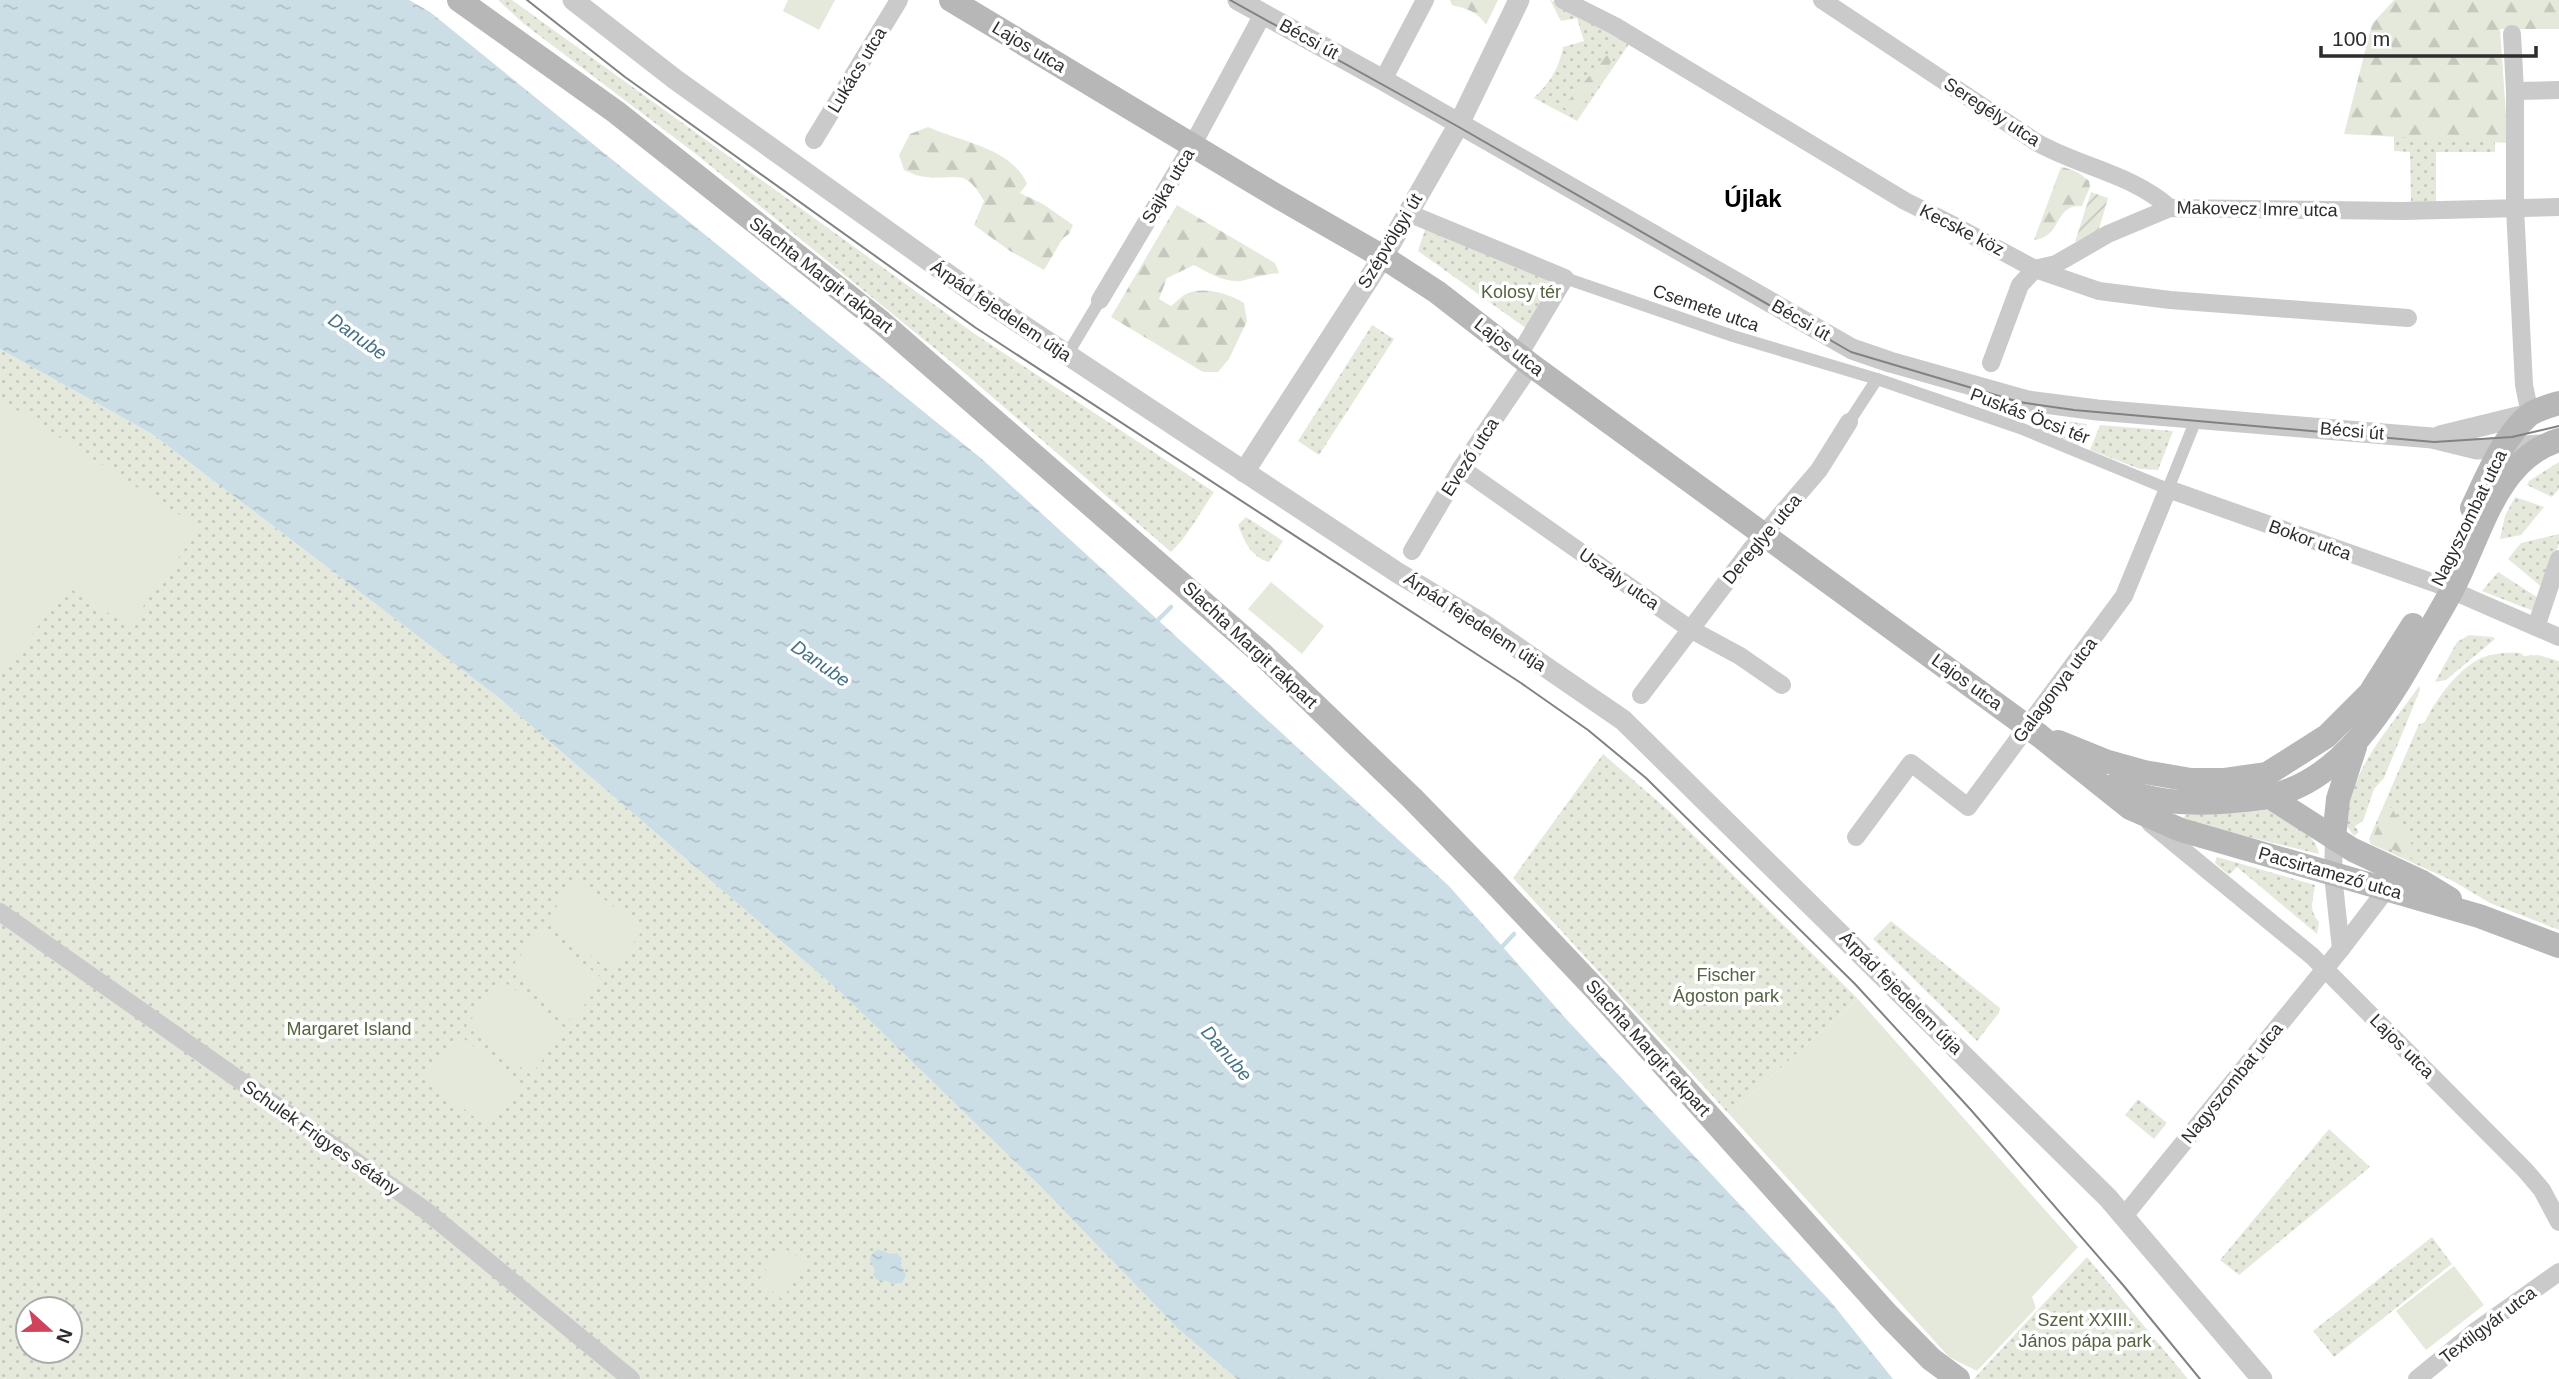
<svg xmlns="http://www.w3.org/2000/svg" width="2559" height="1379" font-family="Arial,sans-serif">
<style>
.grass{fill:url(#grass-dots);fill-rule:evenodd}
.forest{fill:url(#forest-firs)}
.garden{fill:url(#garden-furrows)}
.pitch{fill:#e4e9dc}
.water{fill:url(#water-ripples)}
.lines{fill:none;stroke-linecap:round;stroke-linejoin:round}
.stream{stroke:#cbdee6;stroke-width:4.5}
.pedestrian{stroke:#cacaca;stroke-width:12}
.minor{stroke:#cacaca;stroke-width:18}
.tertiary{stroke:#cacaca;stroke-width:21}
.secondary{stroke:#b7b7b7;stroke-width:24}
.tram{stroke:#828282;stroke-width:2}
.labels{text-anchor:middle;stroke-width:7;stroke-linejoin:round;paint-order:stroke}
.street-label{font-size:18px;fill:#2d2d2d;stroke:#fff}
.park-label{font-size:18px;fill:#546340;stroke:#fff}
.water-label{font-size:19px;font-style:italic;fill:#457285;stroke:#fff}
.district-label{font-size:24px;font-weight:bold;fill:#000;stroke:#fff}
</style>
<defs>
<pattern id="grass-dots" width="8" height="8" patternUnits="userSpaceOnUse" patternTransform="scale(1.75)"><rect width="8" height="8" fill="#e4e9dc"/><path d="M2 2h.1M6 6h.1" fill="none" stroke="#c4c8bd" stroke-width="1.8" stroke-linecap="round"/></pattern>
<pattern id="forest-firs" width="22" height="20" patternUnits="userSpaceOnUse" patternTransform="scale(1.75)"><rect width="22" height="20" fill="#e4e9dc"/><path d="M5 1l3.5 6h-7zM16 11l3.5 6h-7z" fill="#c4c8bd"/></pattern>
<pattern id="garden-furrows" width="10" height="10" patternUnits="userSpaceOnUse" patternTransform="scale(1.75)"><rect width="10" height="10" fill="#e4e9dc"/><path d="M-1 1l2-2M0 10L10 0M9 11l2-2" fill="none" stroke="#c4c8bd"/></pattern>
<pattern id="water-ripples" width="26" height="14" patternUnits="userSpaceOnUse" patternTransform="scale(1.75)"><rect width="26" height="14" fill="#cbdee6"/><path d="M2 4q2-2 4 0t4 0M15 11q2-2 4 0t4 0" fill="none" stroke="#afbfc6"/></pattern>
</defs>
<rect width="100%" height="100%" fill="#fff"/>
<g class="grass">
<path d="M498 0H512L975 334 1214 492C1200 512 1189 535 1171 552L960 369 696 154 524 24Z"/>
<path d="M1550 0 1620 32 1629 44 1577 121 1534 98C1550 82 1559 69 1563 47L1584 41 1577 18 1561 21Z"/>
<polygon points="2394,75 2495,75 2495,152 2436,152 2436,202 2411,202 2410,152 2394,151"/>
<polygon points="1427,224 1555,277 1557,285 1530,331 1418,251"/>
<polygon points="1372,325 1394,339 1319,455 1298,441"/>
<path d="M0 349 152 434 499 698 837 989 1041 1187 1178 1329 1237 1379H0ZM28 1309H70V1351H28Z"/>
<polygon points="2041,418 2087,424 2079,446 2037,429"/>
<polygon points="2100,425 2173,431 2158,470 2140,469 2090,450"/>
<polygon points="2559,462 2559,489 2552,497 2527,485 2529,481"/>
<polygon points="2515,497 2544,507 2521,535 2500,539 2505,516"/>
<path d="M1246 517 1283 541 1269 562C1252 558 1244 541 1238 525Z"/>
<polygon points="2559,534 2559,543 2544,589 2508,559 2521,543"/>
<polygon points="2498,572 2540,599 2536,612 2482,591"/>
<polygon points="2469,635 2493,637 2495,639 2446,680 2435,682 2457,642"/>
<path d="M2520 653 2524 656 2538 655 2559 661V930L2490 903 2453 881 2371 844 2369 839 2419 724 2425 722C2436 699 2457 670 2481 658 2493 653 2508 652 2520 653Z"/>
<path d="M2419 686 2420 690 2384 778 2374 789 2363 821 2355 826 2359 832 2354 836 2346 825C2348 771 2390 728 2419 686Z"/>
<polygon points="1603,754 1669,811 1858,999 1729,1114 1513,878"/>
<path d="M2260 808C2279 810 2316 833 2319 854L2187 822 2183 818 2186 815Z"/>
<path d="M2217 857 2315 885C2313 900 2308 910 2319 922L2317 934 2237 867 2229 875 2215 863Z"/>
<polygon points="1891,921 2000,1008 1999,1013 1977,1041 1873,939"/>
<polygon points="2138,1099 2167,1123 2154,1139 2125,1115"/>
<polygon points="2329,1129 2370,1167 2239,1275 2220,1260"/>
<polygon points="2432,1237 2452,1264 2334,1357 2313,1331"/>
<polygon points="2087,1257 2188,1379 1974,1379 1980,1372"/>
</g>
<g class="forest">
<path d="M1450 0H1498L1486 25C1477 11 1467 9 1452 5Z"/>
<polygon points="2394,0 2559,0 2559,29 2500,29 2508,143 2344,134 2372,24"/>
<polygon points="1619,50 1576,116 1563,107 1607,55"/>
<path d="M928 127C961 142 1012 148 1027 184L1020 193 1043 204 1073 225 1069 234 1063 238 1044 270 1010 251 974 225 984 201C965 167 958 180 926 177 919 177 911 173 904 170L899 155 910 134Z"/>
<path d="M2061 167C2073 169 2080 173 2089 181L2090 187 2082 206C2053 204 2063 237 2034 240Z"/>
<path d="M1177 205 1275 263 1279 273C1265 274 1254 278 1241 281 1225 283 1207 272 1194 265L1167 278 1159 299 1171 306C1175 303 1180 298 1184 295 1201 285 1229 293 1244 303L1247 321 1229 359 1218 372H1203L1111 317Z"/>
<polygon points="2385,806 2392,808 2408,840 2417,850 2414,859 2376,842 2373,838"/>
</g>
<polygon class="garden" points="2091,192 2108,198 2098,232 2075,242"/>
<g class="pitch">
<polygon points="788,0 835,0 819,30 783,11"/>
<polygon points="0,399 200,528 129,626 66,586 9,668 0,662"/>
<polygon points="1271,582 1324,626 1302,654 1248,609"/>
<polygon points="577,879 644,929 612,972 545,922"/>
<polygon points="541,930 604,980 572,1021 509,970"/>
<polygon points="502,980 566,1029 531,1075 466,1026"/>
<polygon points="1858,999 2078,1247 2032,1297 2036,1308 1977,1371 1949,1357 1729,1114"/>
<polygon points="458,1034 522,1084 488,1128 424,1077"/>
<polygon points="783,1247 807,1264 782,1299 758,1281"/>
<polygon points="2454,1266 2484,1305 2426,1350 2396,1311"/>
</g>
<g class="water">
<polygon points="0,0 409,0 430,12 982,459 1449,886 1568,1021 1831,1302 1893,1379 1237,1379 1178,1329 1041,1187 837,989 499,698 152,434 0,349"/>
<polygon points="878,1249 890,1254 897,1253 902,1258 900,1263 906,1275 902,1283 893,1284 885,1280 881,1283 873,1275 875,1271 870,1260 872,1254"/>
</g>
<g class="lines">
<g class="stream">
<polyline points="1154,624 1171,607"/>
<polyline points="1500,949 1514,934"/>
</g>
<g class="pedestrian">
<polyline points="1565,278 1733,336 1877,379 2020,428 2168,489 2197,417"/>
<polyline points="1067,355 1100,300"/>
<polyline points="1849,422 1877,379"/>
</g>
<g class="minor">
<polyline points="1563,0 1615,26 1905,201 1953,225 2035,269 2099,291 2170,300 2408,318"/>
<path d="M1822 0 2036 142C2080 167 2132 174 2170 208"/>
<polyline points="2512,34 2515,91 2515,208 2524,385 2530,414"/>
<polyline points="1383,80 1425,0"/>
<polyline points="2515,91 2559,90"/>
<polyline points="814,140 899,0"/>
<polyline points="1408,213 1565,278 1519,355"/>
<polyline points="1100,300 1193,144 1263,14"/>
<polyline points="1991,363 2020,285 2035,269 2056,264 2108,234 2170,208 2402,211 2559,207"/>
<polyline points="1461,468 1690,629 1740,656 1782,685"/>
<polyline points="1412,551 1461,468 1531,365"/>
<polyline points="2536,627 2559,559"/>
<polyline points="1641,695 1752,548 1819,470 1849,422"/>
<polyline points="2150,823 2312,956 2525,1170 2542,1190 2559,1222"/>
<polyline points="1856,837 1911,763 1968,807 2124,596 2168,489 2437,584 2559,637"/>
<polyline points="2334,838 2333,875 2341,949"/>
<polyline points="0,912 425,1210 631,1379"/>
<polyline points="2124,1216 2341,949 2386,890"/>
<polyline points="2417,1379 2477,1330 2559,1272"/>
</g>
<g class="tertiary">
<polyline points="573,0 676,80 974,293 1398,573 1483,624 1623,720 2108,1198 2262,1379"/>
<polyline points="1238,0 1383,80 1852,349 1890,362 2028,401 2097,410 2432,438 2477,449 2541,445"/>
<polyline points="2440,436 2530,414"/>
<polyline points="1244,472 1383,257 1459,124 1519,0"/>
</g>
<g class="secondary">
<polyline points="459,0 616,112 881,322 1261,653 1412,798 1493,881 1599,993 1888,1315 1931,1359 1958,1379"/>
<polyline points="951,0 1275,195 1383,257 1437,292 1531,365 2040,736 2130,808 2181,830 2479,916 2559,946"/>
<path d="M2472 508C2487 477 2502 438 2529 415 2537 409 2549 406 2559 403"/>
<polyline points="2058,742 2105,761 2144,772 2191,780 2225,780 2256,788 2353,850 2422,882 2450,899"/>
<polyline points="2225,780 2267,774 2327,736 2370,693 2413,625"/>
<path d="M2114 786C2151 803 2193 805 2234 801 2246 800 2259 799 2271 796 2343 779 2386 706 2420 646 2433 623 2448 600 2459 576 2483 526 2500 458 2559 440"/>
<polyline points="2334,838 2338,799 2355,747"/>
</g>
<g class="tram">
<polyline points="527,0 625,77 976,328 1521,683 1588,730 1646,778 1855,984 1971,1110 2123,1285 2200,1379"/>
<polyline points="1230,0 1457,126 1851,352 2019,402 2074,410 2434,442 2512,437 2559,426"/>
</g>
</g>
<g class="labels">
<g class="street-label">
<text transform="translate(1309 39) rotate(29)" y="6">Bécsi út</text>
<text transform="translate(1029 47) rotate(31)" y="6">Lajos utca</text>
<text transform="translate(857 70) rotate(-59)" y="6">Lukács utca</text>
<text transform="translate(1992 112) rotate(33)" y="6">Seregély utca</text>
<text transform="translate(1168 186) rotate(-59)" y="6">Sajka utca</text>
<text transform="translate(2257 209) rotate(1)" y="6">Makovecz Imre utca</text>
<text transform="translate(1962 230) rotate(27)" y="6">Kecske köz</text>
<text transform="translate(1390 241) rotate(-59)" y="6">Szépvölgyi út</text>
<text transform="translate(821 275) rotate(38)" y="6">Slachta Margit rakpart</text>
<text transform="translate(1706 308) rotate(19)" y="6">Csemete utca</text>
<text transform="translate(1001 311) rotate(34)" y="6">Árpád fejedelem útja</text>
<text transform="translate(1801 320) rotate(30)" y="6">Bécsi út</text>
<text transform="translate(1509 347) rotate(38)" y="6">Lajos utca</text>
<text transform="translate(2030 416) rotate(21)" y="6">Puskás Öcsi tér</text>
<text transform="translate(2352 431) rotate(5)" y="6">Bécsi út</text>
<text transform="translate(1470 457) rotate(-57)" y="6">Evező utca</text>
<text transform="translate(2469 518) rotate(-64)" y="6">Nagyszombat utca</text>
<text transform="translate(1762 539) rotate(-50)" y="6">Dereglye utca</text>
<text transform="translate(2310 540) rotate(20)" y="6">Bokor utca</text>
<text transform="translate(1619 579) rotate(35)" y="6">Uszály utca</text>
<text transform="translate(1475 622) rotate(33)" y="6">Árpád fejedelem útja</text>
<text transform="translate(1250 645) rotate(43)" y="6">Slachta Margit rakpart</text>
<text transform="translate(1967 682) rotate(36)" y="6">Lajos utca</text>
<text transform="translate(2055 690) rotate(-53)" y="6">Galagonya utca</text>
<text transform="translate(2330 873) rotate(16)" y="6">Pacsirtamező utca</text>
<text transform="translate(1901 993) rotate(45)" y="6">Árpád fejedelem útja</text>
<text transform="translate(2402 1046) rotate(45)" y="6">Lajos utca</text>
<text transform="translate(1648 1048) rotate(48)" y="6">Slachta Margit rakpart</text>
<text transform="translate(2232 1083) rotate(-51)" y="6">Nagyszombat utca</text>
<text transform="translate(321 1138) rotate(35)" y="6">Schulek Frigyes sétány</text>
<text transform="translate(2488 1325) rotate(-37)" y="6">Textilgyár utca</text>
</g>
<g class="park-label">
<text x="1521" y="298">Kolosy tér</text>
<text x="1726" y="981">Fischer<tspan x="1726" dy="21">Ágoston park</tspan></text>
<text x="349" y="1035">Margaret Island</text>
<text x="2085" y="1326">Szent XXIII.<tspan x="2085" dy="21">János pápa park</tspan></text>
</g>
<g class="water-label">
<text transform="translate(358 336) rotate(35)" y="7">Danube</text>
<text transform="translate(821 663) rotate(35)" y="7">Danube</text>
<text transform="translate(1227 1053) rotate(49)" y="7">Danube</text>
</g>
<g class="district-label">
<text x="1753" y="207">Újlak</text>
</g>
</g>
<g transform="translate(49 1330) rotate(111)"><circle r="33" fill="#ffffff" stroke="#ababab" stroke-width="2"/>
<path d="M0-5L12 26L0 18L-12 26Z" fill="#cf445c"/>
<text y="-10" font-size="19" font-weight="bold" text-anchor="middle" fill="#2d2d2d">N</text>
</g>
<path d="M2321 46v10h215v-10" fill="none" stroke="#2d2d2d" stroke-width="3.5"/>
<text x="2332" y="46" font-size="21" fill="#2d2d2d" stroke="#ffffff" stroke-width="5" paint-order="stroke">100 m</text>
</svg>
